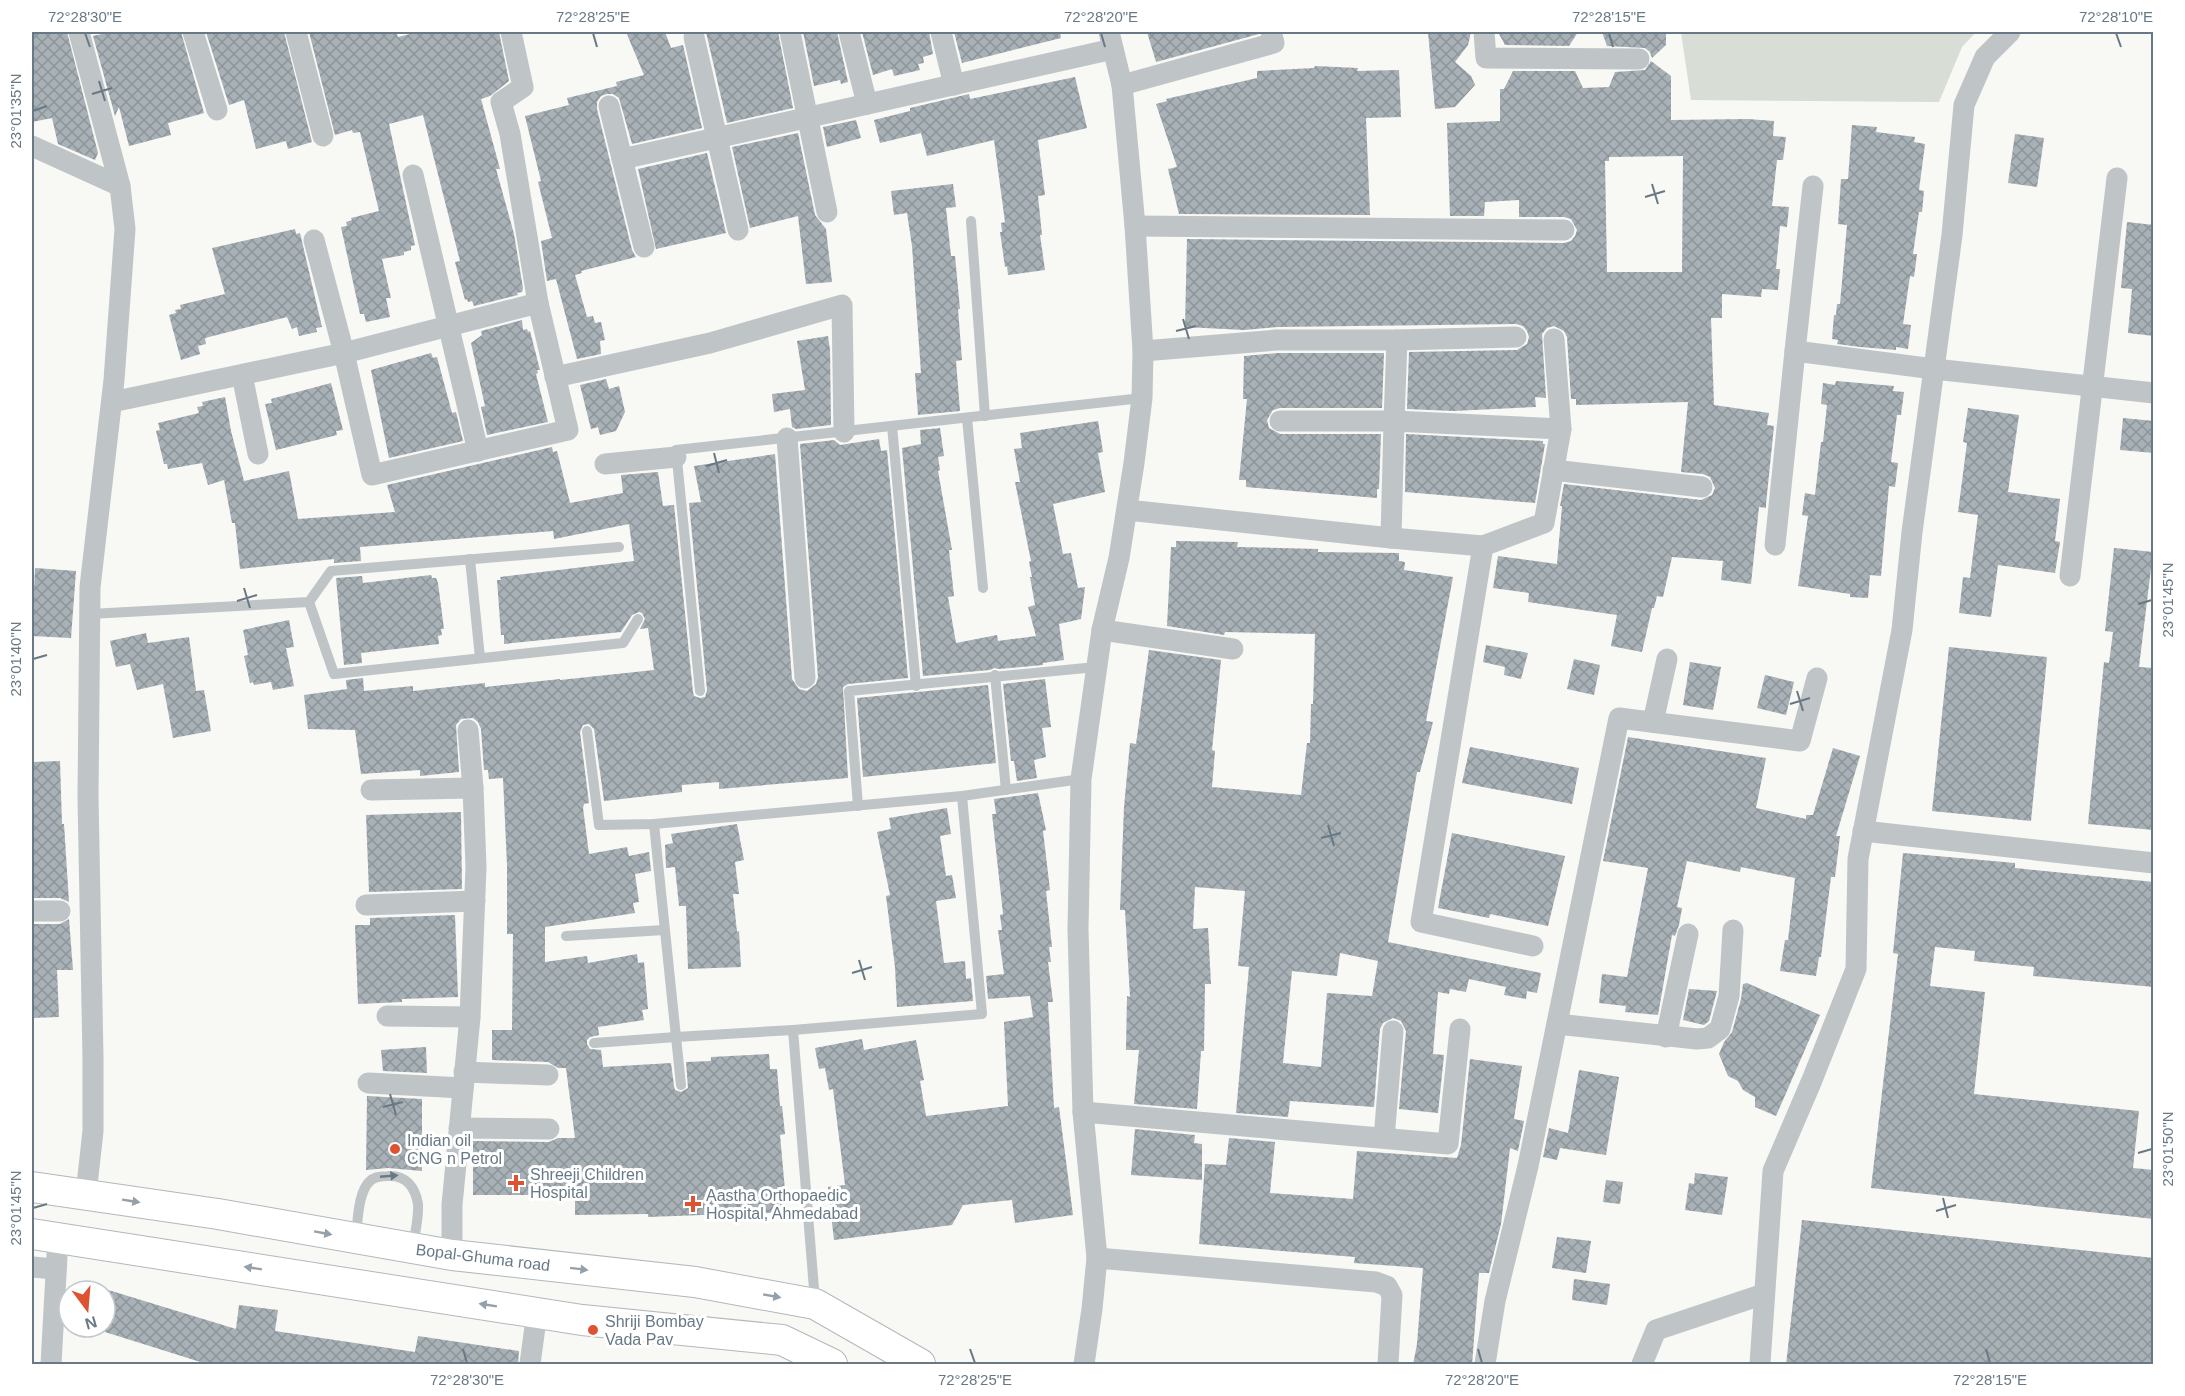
<svg xmlns="http://www.w3.org/2000/svg" width="2185" height="1396" font-family="Arial,sans-serif">
<style>
.green{fill:#d8ddd5}
.building{fill:url(#building-cross-hatch);fill-rule:evenodd}
.lines{fill:none;stroke-linecap:round;stroke-linejoin:round}
.secondary-casing{stroke:#b2b8bc;stroke-width:32}
.lane{stroke:#bfc4c7;stroke-width:10}
.street{stroke:#bfc4c7;stroke-width:21}
.secondary{stroke:#fff;stroke-width:30}
.oneway{fill:#687985}
.oneway2{fill:#95a1aa}
.ticks{fill:none;stroke:#687985;stroke-width:2}
.poi-dot{fill:#dd5331;stroke:#fff;stroke-width:2}
.labels{text-anchor:middle;stroke-width:6;stroke-linejoin:round;paint-order:stroke}
.poi-label{font-size:16px;fill:#687985;stroke:#fff;text-anchor:start}
.street-label{font-size:16px;fill:#687985;stroke:#fff}
.neatline{fill:none;stroke:#687985;stroke-width:2}
.ticks-label{font-size:15px;text-anchor:middle;fill:#687985}
</style>
<defs>
<pattern id="building-cross-hatch" width="8" height="8" patternUnits="userSpaceOnUse" patternTransform="scale(1.5)"><rect width="8" height="8" fill="#a8b1b6"/><path d="M0 0l8 8M0 8l8-8" fill="none" stroke="#8d959a"/></pattern>
</defs>
<rect width="100%" height="100%" fill="#f8f8f5"/>
<polygon class="green" points="1681,32 1976,32 1962,47 1939,102 1691,100"/>
<g class="building">
<polygon points="32,32 67,32 98,153 95,160 58,144 52,118 32,122"/>
<polygon points="111,32 181,32 204,113 168,123 171,135 129,146 119,107 115,116 93,36"/>
<polygon points="206,32 284,32 312,142 288,149 286,141 256,149 244,100 229,105"/>
<polygon points="309,32 396,32 398,37 418,32 499,32 509,81 490,96 481,99 500,169 496,169 514,234 523,288 522,292 517,293 518,295 474,306 472,301 468,302 467,299 465,300 455,262 460,261 423,115 389,124 415,245 411,246 411,250 404,252 404,255 382,259 391,298 386,298 390,317 366,322 364,314 360,314 341,227 347,226 346,222 352,220 351,218 379,211 360,132 353,133 352,130 335,135"/>
<polygon points="626,32 665,32 671,48 683,45 702,128 632,144 619,98 613,94 607,94 601,96 597,102 597,109 632,250 636,257 581,271 582,273 575,275 587,317 593,316 595,323 601,322 605,340 600,341 601,354 577,359 556,279 547,281 541,241 552,238 538,182 541,181 525,116 569,105 567,98 617,86 616,82 644,75"/>
<polygon points="706,32 778,32 793,108 727,123"/>
<polygon points="803,32 837,32 848,82 841,84 840,80 814,86"/>
<polygon points="862,32 929,32 933,54 923,57 924,63 918,64 920,70 894,76 892,69 873,75"/>
<polygon points="954,32 1060,32 1061,38 962,63"/>
<polygon points="1147,32 1259,32 1259,34 1156,62"/>
<polygon points="1428,32 1471,32 1468,45 1455,62 1471,76 1475,85 1455,107 1435,109"/>
<polygon points="1498,32 1578,32 1569,46 1505,45"/>
<polygon points="1602,32 1666,32 1666,45 1652,58 1650,52 1645,48 1607,46"/>
<path d="M1651 61 1671 76V120L1748 119 1774 121 1773 136 1786 137 1783 160H1777L1772 206 1789 207 1787 227 1780 226 1776 269H1780L1778 290 1762 289 1761 297 1722 294V318H1711L1714 405 1769 413 1767 425 1774 426 1766 504V508L1759 507 1751 584 1721 580 1723 561 1672 557 1663 597 1657 596 1654 608H1652L1642 652 1611 646 1617 615 1528 602 1529 593 1493 588 1498 556 1557 564 1562 506H1560L1564 484 1701 500 1712 495 1715 488 1710 477 1703 474 1681 472 1688 402 1576 405V399H1571L1567 337 1564 331 1554 326 1547 328 1542 334 1546 398 1535 397 1536 407 1453 411 1407 409 1409 352 1517 350 1527 344 1529 337 1527 331 1523 326 1516 324 1277 327 1244 330 1185 327 1187 239 1564 243 1571 241 1575 236 1577 230 1571 219 1564 217H1519V200L1485 202 1484 216H1450L1447 123 1500 121V89H1504L1513 71H1575L1583 88 1609 87 1615 72 1645 70ZM1683 156 1682 272H1607L1605 161H1609V157Z"/>
<polygon points="1315,66 1358,68 1357,71 1399,70 1401,117 1366,118 1370,215 1179,214 1168,169 1177,167 1156,104 1167,101 1166,99 1257,78 1257,71 1314,68"/>
<polygon points="1075,77 1087,128 1038,140 1045,195 1038,196 1042,235 1040,235 1045,270 1008,275 1007,266 1005,267 1000,232 1002,232 1001,223 1005,222 994,140 927,156 921,133 880,143 874,120 910,111 910,108 969,94 970,99"/>
<polygon points="856,120 861,138 827,147 823,127"/>
<polygon points="1852,125 1877,127 1876,132 1915,137 1914,142 1925,144 1919,190 1924,191 1922,212 1919,212 1913,254 1917,254 1914,277 1910,276 1903,324 1911,325 1908,349 1896,347 1896,350 1860,347 1837,344 1838,340 1832,339 1834,315 1836,315 1837,304 1840,304 1847,225 1838,224 1841,179 1848,179"/>
<polygon points="798,133 815,215 826,229 832,282 806,284 798,216 750,228 732,147"/>
<polygon points="2015,134 2044,138 2037,187 2008,183"/>
<polygon points="707,153 726,233 656,249 638,169"/>
<polygon points="953,184 956,207 946,208 951,256 955,256 960,309 958,309 962,360 956,361 960,411 918,415 915,373 921,373 912,246 907,213 894,215 891,191"/>
<polygon points="2127,222 2154,225 2154,336 2128,333 2132,289 2121,288"/>
<polygon points="295,229 296,234 300,233 322,327 316,328 317,332 299,336 297,327 292,329 287,317 205,338 206,344 198,346 200,354 181,360 169,315 176,313 175,310 181,309 180,305 225,294 212,248"/>
<polygon points="522,320 523,330 527,329 528,332 530,331 540,370 537,370 538,373 536,374 548,422 487,435 481,407 485,406 471,343 482,335 481,331"/>
<polygon points="828,336 830,350 831,425 796,429 792,427 790,409 774,412 772,394 805,390 797,341"/>
<polygon points="431,353 433,358 437,357 452,413 456,412 463,441 389,458 371,370"/>
<polygon points="1278,353 1384,353 1382,408 1280,408 1273,410 1267,420 1269,428 1280,434 1381,434 1379,489 1377,489 1377,498 1246,487 1246,480 1239,480 1247,399 1243,399 1244,356"/>
<polygon points="606,379 609,389 619,386 625,412 616,431 600,435 598,427 591,429 580,385"/>
<polygon points="1836,381 1894,386 1893,391 1904,392 1901,415 1897,415 1891,462 1898,463 1895,487 1889,486 1881,576 1870,575 1868,598 1850,597 1850,594 1798,586 1808,516 1802,515 1805,493 1815,495 1821,442 1823,442 1827,405 1821,404 1823,383 1835,385"/>
<polygon points="331,383 343,430 336,431 337,435 276,450 265,404 272,403 271,399"/>
<polygon points="225,397 231,431 244,481 289,471 298,519 395,512 387,485 552,447 553,452 557,451 570,503 623,493 621,475 658,472 663,506 674,505 693,692 694,696 700,698 705,697 707,690 689,503 701,502 694,466 775,454 792,679 799,689 807,691 816,684 818,677 800,444 834,440 840,445 879,439 881,451 887,450 908,678 848,684 843,687 848,778 719,789 719,782 682,785 682,792 604,801 594,729 589,724 583,725 580,732 589,803 584,804 583,808 589,854 627,847 629,856 649,852 651,871 635,874 639,902 633,903 635,913 545,927 545,962 587,956 588,963 637,954 638,963 644,962 648,1009 642,1010 644,1020 598,1027 599,1035 590,1037 587,1040 587,1044 590,1049 601,1050 603,1067 671,1063 674,1086 675,1090 681,1092 688,1088 686,1062 711,1061 711,1057 769,1054 770,1069 777,1069 780,1106 782,1106 785,1134 780,1135 787,1212 648,1217 648,1214 575,1215 575,1195 473,1195 473,1141 549,1142 558,1138 575,1138 566,1068 558,1068 548,1062 492,1060 492,1030 512,1030 513,934 507,934 507,865 503,778 489,779 488,770 484,770 481,729 478,722 473,718 461,719 456,725 459,772 420,776 420,770 361,774 355,730 308,729 304,695 347,689 346,680 363,678 364,691 413,686 413,691 485,683 485,687 560,679 560,680 654,670 648,628 640,629 645,619 642,613 639,612 632,615 621,632 504,644 504,635 501,635 497,580 501,580 500,577 634,561 629,524 554,539 553,531 360,547 361,561 334,563 334,559 240,569 235,523 232,523 224,480 208,485 202,463 168,469 167,464 164,464 156,431 160,430 158,423 199,413 197,407 203,406 202,402"/>
<polygon points="1968,408 2019,415 2008,492 2060,499 2055,541 2060,542 2055,573 1998,565 1991,617 1959,613 1963,577 1970,578 1978,515 1958,512 1967,443 1963,442"/>
<polygon points="2123,418 2154,421 2154,453 2120,450"/>
<polygon points="1098,421 1103,452 1098,453 1105,492 1053,504 1063,554 1071,553 1078,588 1085,587 1081,619 1059,624 1064,660 1043,663 1043,665 999,669 994,668 990,670 923,676 902,448 921,444 920,430 940,428 944,456 938,457 940,470 938,471 952,550 949,550 954,596 948,597 956,643 997,635 998,641 1036,636 1028,607 1035,605 1030,577 1032,577 1029,562 1031,561 1015,482 1020,482 1014,449 1022,448 1020,433"/>
<polygon points="1406,434 1543,441 1543,444 1545,444 1535,503 1405,492"/>
<path d="M1176 541 1238 542 1237 547 1318 549V552L1399 553V561L1405 562 1404 570 1453 577 1426 721 1433 722 1420 772H1417L1388 942 1541 973 1537 993 1527 991 1526 999 1504 995 1506 987 1469 979 1466 992 1450 989 1449 994 1438 992 1433 1054 1444 1055 1438 1113 1399 1109 1406 1031 1401 1021 1393 1018 1383 1023 1380 1029 1374 1107 1290 1101 1288 1117 1236 1113 1249 967 1238 966 1245 891 1195 887 1193 929 1208 928 1211 984H1205L1204 1051H1201L1197 1109 1134 1104 1139 1050H1126L1127 996 1130 997 1125 910H1120L1124 807 1130 743 1136 744 1149 650 1221 660 1212 750 1215 751 1212 787 1301 795 1307 743H1310L1311 704H1313L1315 634 1225 632 1224 635 1167 626 1171 547H1176ZM1340 953 1378 961 1372 996 1327 993 1321 1067 1283 1063 1292 971 1337 976Z"/>
<polygon points="2114,548 2153,552 2139,667 2154,668 2154,830 2088,824 2104,662 2109,663 2113,632 2105,631"/>
<polygon points="35,568 76,571 71,638 32,636"/>
<polygon points="431,575 432,578 436,578 438,583 444,629 441,629 442,635 438,636 439,644 361,653 362,663 344,665 336,578 362,576 363,583"/>
<polygon points="289,620 294,647 286,648 294,686 273,690 271,682 254,685 253,682 250,683 244,656 248,655 243,630"/>
<polygon points="146,633 148,643 189,637 196,691 204,690 211,731 173,738 163,684 137,690 130,664 116,667 110,641"/>
<polygon points="1486,645 1528,653 1521,679 1504,675 1505,667 1483,662"/>
<polygon points="1949,647 2047,657 2031,821 1932,811"/>
<polygon points="1574,659 1600,665 1594,695 1567,689"/>
<polygon points="1690,662 1721,667 1713,710 1683,705"/>
<polygon points="1765,675 1794,682 1786,715 1757,708"/>
<polygon points="1045,679 1051,727 1042,728 1046,757 1034,760 1037,778 1017,781 1014,761 1011,761 1003,684"/>
<polygon points="988,685 996,763 863,777 857,698"/>
<polygon points="1628,737 1766,758 1756,808 1806,819 1806,815 1813,815 1833,748 1860,756 1836,836 1840,836 1835,877 1831,877 1821,957 1819,957 1816,976 1780,971 1785,940 1788,940 1795,878 1741,867 1740,872 1687,861 1677,907 1682,908 1679,925 1675,936 1672,935 1658,1015 1625,1012 1626,1006 1599,1003 1602,974 1627,977 1648,868 1603,861"/>
<polygon points="1470,747 1579,768 1572,804 1462,783"/>
<polygon points="60,761 62,824 64,824 69,902 60,898 32,898 32,762"/>
<polygon points="1038,793 1046,830 1043,831 1050,890 1046,891 1052,947 1049,947 1051,962 1048,962 1053,1002 1048,1002 1054,1108 1059,1107 1073,1215 1015,1223 1012,1200 963,1205 952,1225 834,1240 828,1187 845,1185 833,1089 829,1090 825,1068 819,1069 815,1048 862,1039 864,1050 916,1040 924,1080 920,1081 926,1116 1008,1106 1004,1022 1033,1017 1030,996 988,999 986,976 1004,974 998,930 1002,930 1000,915 1003,914 992,814 996,814 994,799"/>
<polygon points="947,808 951,834 940,836 946,876 952,875 956,898 936,901 944,963 965,961 966,979 971,978 973,1001 897,1007 895,967 886,896 890,895 877,832 891,829 889,818"/>
<polygon points="461,812 462,889 369,892 366,815"/>
<polygon points="737,824 744,860 735,862 739,894 733,894 737,932 739,931 741,967 688,969 686,906 679,906 675,867 666,868 665,845 673,843 671,834"/>
<polygon points="1452,833 1565,856 1548,926 1490,914 1489,918 1438,908"/>
<polygon points="1903,853 2015,863 2015,868 2154,882 2154,987 2033,976 2034,967 1974,961 1975,951 1935,947 1930,986 1985,992 1974,1094 2139,1111 2133,1168 2154,1170 2154,1219 1871,1188 1898,954 1893,953"/>
<polygon points="455,915 458,997 402,999 402,1002 358,1004 355,925 370,925 370,918"/>
<polygon points="69,919 73,970 57,970 59,1017 32,1018 32,924 60,924"/>
<polygon points="1747,983 1820,1015 1776,1116 1755,1107 1755,1097 1743,1090 1738,1081 1728,1076 1719,1054 1724,1042 1732,1032 1741,999 1743,984"/>
<polygon points="1689,989 1717,991 1709,1021 1704,1025 1683,1020"/>
<polygon points="426,1047 427,1073 383,1071 381,1050"/>
<polygon points="1470,1059 1522,1066 1514,1119 1524,1121 1518,1151 1510,1148 1501,1224 1489,1273 1479,1273 1472,1365 1413,1365 1417,1344 1423,1268 1354,1263 1355,1257 1199,1244 1205,1164 1226,1165 1229,1138 1275,1142 1270,1193 1353,1199 1357,1151 1457,1158 1461,1145"/>
<polygon points="1579,1070 1619,1077 1606,1155 1560,1148 1557,1160 1543,1157 1549,1128 1568,1133"/>
<polygon points="367,1096 422,1099 422,1171 388,1168 366,1170"/>
<polygon points="1135,1129 1195,1135 1194,1143 1202,1144 1202,1180 1131,1175"/>
<polygon points="1695,1173 1728,1177 1722,1215 1685,1210 1689,1183 1694,1184"/>
<polygon points="1606,1180 1623,1182 1620,1204 1603,1202"/>
<polygon points="1802,1220 2154,1258 2154,1365 1786,1365"/>
<polygon points="1557,1237 1591,1241 1586,1273 1552,1268"/>
<polygon points="1574,1279 1610,1284 1607,1305 1572,1300"/>
<polygon points="105,1289 236,1329 239,1305 278,1310 275,1331 415,1352 418,1336 519,1351 518,1365 210,1365 105,1332"/>
</g>
<g class="lines">
<g class="secondary-casing">
<g id="secondary">
<polyline points="32,1187 218,1214 452,1255 695,1282 815,1304 920,1364"/>
<polyline points="32,1234 582,1320 782,1340 832,1364"/>
</g>
</g>
<g class="lane">
<polyline points="971,221 985,416"/>
<polyline points="967,418 983,588"/>
<polyline points="892,426 916,686"/>
<polyline points="470,559 480,658"/>
<polyline points="309,602 334,674 623,643 638,619"/>
<polyline points="90,614 309,602 331,571 619,547"/>
<polyline points="995,675 1006,790"/>
<polyline points="700,691 676,450 1142,398"/>
<polyline points="587,731 599,825 654,824 962,796 1081,779"/>
<polyline points="858,806 849,691 1096,667"/>
<polyline points="654,824 676,1037 793,1030"/>
<polyline points="566,936 664,930"/>
<polyline points="594,1043 676,1037 681,1085"/>
<path d="M356 1235C358 1220 358 1192 370 1181 374 1177 382 1176 388 1176 405 1175 415 1186 418 1204 419 1217 415 1233 413 1246"/>
<polyline points="815,1301 793,1030 982,1014 962,796"/>
</g>
<g class="street">
<polyline points="79,32 120,186"/>
<polyline points="193,32 217,110"/>
<polyline points="296,32 323,136"/>
<polyline points="790,32 827,212"/>
<polyline points="849,32 867,104"/>
<polyline points="941,32 954,85"/>
<polyline points="1484,32 1486,58 1639,59"/>
<polyline points="694,37 738,230"/>
<polyline points="1122,85 1274,43 1271,32"/>
<polyline points="609,106 644,247"/>
<polyline points="32,146 120,186 125,229 114,380 90,587 88,797 93,1058 93,1131 86,1194"/>
<polyline points="622,159 1113,49"/>
<polyline points="413,175 478,451"/>
<polyline points="1135,226 1564,230"/>
<polyline points="314,240 344,353 372,475 568,430 538,303 510,134 501,102 523,87 511,32"/>
<polyline points="1397,340 1516,337"/>
<polyline points="1143,351 1277,340 1397,340 1394,421 1280,421"/>
<polyline points="1795,351 1813,186"/>
<polyline points="242,375 258,454"/>
<polyline points="555,377 710,343 842,305 844,432"/>
<polyline points="112,402 344,353 538,303"/>
<polyline points="787,438 805,678"/>
<polyline points="605,464 676,457"/>
<polyline points="1553,470 1702,487"/>
<polyline points="1127,510 1391,538 1483,546 1544,523 1561,429 1554,339"/>
<polyline points="1391,538 1394,421 1561,429"/>
<polyline points="1775,545 1795,351 1934,369 2154,393"/>
<polyline points="1483,546 1421,922 1533,946"/>
<polyline points="2070,576 2117,178"/>
<polyline points="1102,630 1233,649"/>
<polyline points="1653,722 1667,659"/>
<polyline points="468,730 473,788"/>
<polyline points="371,790 473,788 476,867 470,1017 452,1205 452,1255"/>
<polyline points="1863,831 2154,863"/>
<polyline points="366,905 475,901"/>
<polyline points="32,911 60,911"/>
<polyline points="387,1016 470,1017"/>
<polyline points="1557,1024 1697,1039 1708,1038 1720,1029 1729,996 1733,930"/>
<polyline points="1666,1037 1688,934"/>
<polyline points="464,1072 548,1075"/>
<polyline points="368,1083 463,1088"/>
<polyline points="1083,1112 1448,1144 1460,1029"/>
<polyline points="459,1128 549,1129"/>
<polyline points="1384,1138 1393,1031"/>
<polyline points="1097,1258 1376,1282 1387,1286 1392,1295 1388,1364"/>
<polyline points="32,1267 56,1269"/>
<polyline points="51,1364 58,1238"/>
<polyline points="530,1364 537,1312"/>
<polyline points="1084,1364 1092,1309 1097,1258 1083,1112 1078,929 1081,779 1102,630 1119,558 1134,463 1142,398 1143,351 1135,226 1122,85 1109,32"/>
<polyline points="1485,1364 1495,1301 1528,1166 1619,718 1800,741 1817,678"/>
<polyline points="1642,1364 1656,1330 1764,1294"/>
<polyline points="1760,1364 1773,1171 1812,1080 1856,969 1858,859 1902,630 1912,532 1952,235 1964,105 1985,57 2010,32"/>
</g>
<use href="#secondary" class="secondary"/>
</g>
<defs><path id="oneway-solid" d="M-6-.8H1V-3.2L6.5 0L1 3.2V.8H-6Z" transform="scale(1.5)"/></defs>
<use class="oneway" href="#oneway-solid" transform="translate(389 1176) rotate(-5)"/>
<g class="oneway2">
<use href="#oneway-solid" transform="translate(131 1201) rotate(9)"/>
<use href="#oneway-solid" transform="translate(323 1233) rotate(10)"/>
<use href="#oneway-solid" transform="translate(253 1268) rotate(-171)"/>
<use href="#oneway-solid" transform="translate(579 1269) rotate(7)"/>
<use href="#oneway-solid" transform="translate(772 1296) rotate(10)"/>
<use href="#oneway-solid" transform="translate(488 1305) rotate(-171)"/>
</g>
<path class="ticks" d="M85 33 90 47M593 33 597 47M1101 33 1105 47M1609 33 1613 47M2116 33 2121 47M99 81 105 101M92 94 112 88M33 111 47 106M1652 184 1658 204M1645 197 1665 191M1183 319 1189 339M1176 331 1196 326M714 453 719 473M706 466 727 460M244 588 250 608M237 601 257 595M2138 604 2152 600M33 659 47 655M1797 691 1803 711M1790 704 1810 698M1328 825 1334 846M1321 838 1341 833M859 960 865 980M852 973 872 967M390 1094 396 1115M383 1107 403 1102M2138 1153 2152 1149M1943 1198 1948 1218M33 1208 47 1204M1936 1211 1956 1205M463 1349 467 1363M970 1349 975 1363M1478 1349 1482 1363M1986 1349 1990 1363"/>
<g class="poi-dot">
<circle cx="395" cy="1149" r="6"/>
<path d="M513 1174h6v6h6v6h-6v6h-6v-6h-6v-6h6z"/>
<path d="M690 1195h6v6h6v6h-6v6h-6v-6h-6v-6h6z"/>
<circle cx="593" cy="1330" r="6"/>
</g>
<g class="labels">
<g class="poi-label">
<text x="407" y="1146">Indian oil<tspan x="407" dy="18">CNG n Petrol</tspan></text>
<text x="530" y="1180">Shreeji Children<tspan x="530" dy="18">Hospital</tspan></text>
<text x="706" y="1201">Aastha Orthopaedic<tspan x="706" dy="18">Hospital, Ahmedabad</tspan></text>
<text x="605" y="1327">Shriji Bombay<tspan x="605" dy="18">Vada Pav</tspan></text>
</g>
<g class="street-label">
<text transform="translate(483 1257) rotate(7)" y="6">Bopal-Ghuma road</text>
</g>
</g>
<rect width="2185" height="1396" fill="none" stroke="#ffffff" stroke-width="66"/>
<g transform="translate(87 1309) rotate(164)"><circle r="28" fill="#ffffff" stroke="#c3c9ce" stroke-width="1.5"/>
<path d="M0-4.5L10 22L0 15L-10 22Z" fill="#dd5331"/>
<text y="-9" font-size="16" font-weight="bold" text-anchor="middle" fill="#687985">N</text>
</g>
<rect x="33" y="33" width="2119" height="1330" class="neatline"/>
<g class="ticks-label">
<text x="85" y="22">72°28'30"E</text>
<text x="593" y="22">72°28'25"E</text>
<text x="1101" y="22">72°28'20"E</text>
<text x="1609" y="22">72°28'15"E</text>
<text x="2116" y="22">72°28'10"E</text>
<text transform="translate(16 111) rotate(-90)" y="5">23°01'35"N</text>
<text transform="translate(2168 600) rotate(-90)" y="5">23°01'45"N</text>
<text transform="translate(16 659) rotate(-90)" y="5">23°01'40"N</text>
<text transform="translate(2168 1149) rotate(-90)" y="5">23°01'50"N</text>
<text transform="translate(16 1208) rotate(-90)" y="5">23°01'45"N</text>
<text x="467" y="1385">72°28'30"E</text>
<text x="975" y="1385">72°28'25"E</text>
<text x="1482" y="1385">72°28'20"E</text>
<text x="1990" y="1385">72°28'15"E</text>
</g>
</svg>
